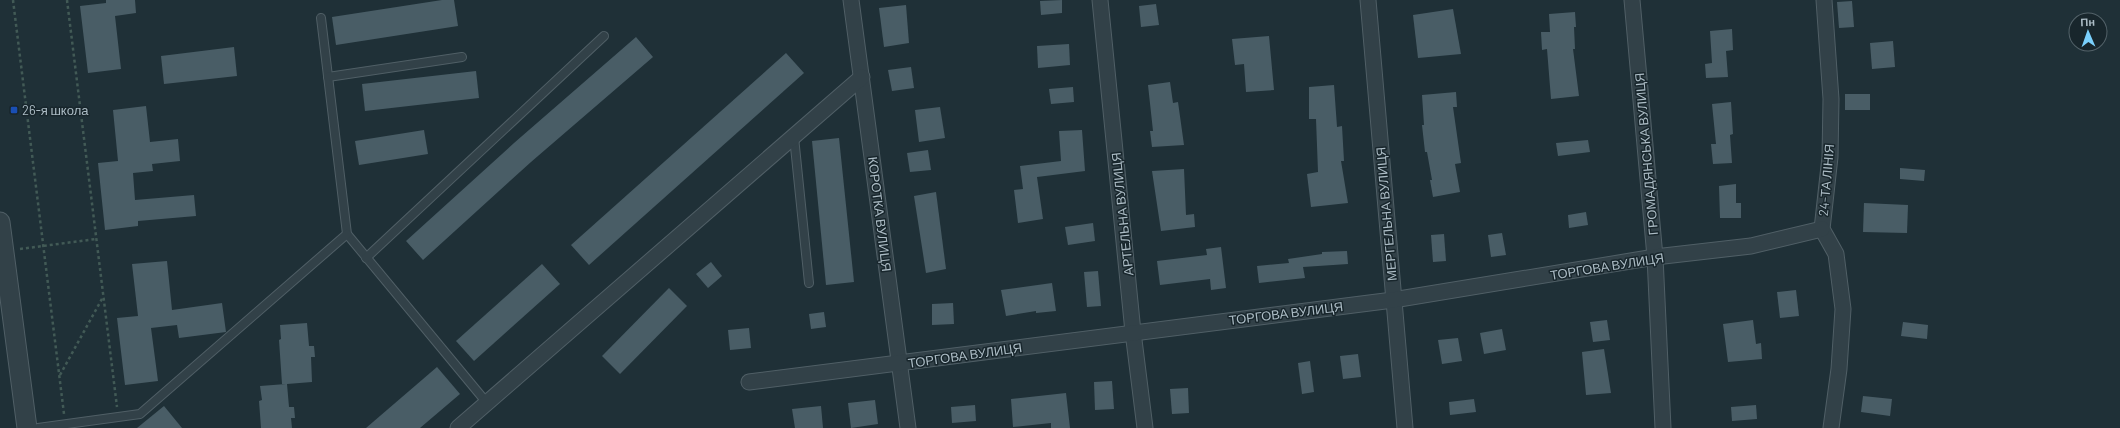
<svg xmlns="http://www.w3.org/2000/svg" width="2120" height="428" font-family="Barlow,sans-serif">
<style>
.building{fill:#495d66}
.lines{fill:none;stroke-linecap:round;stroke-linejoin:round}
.service-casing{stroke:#505f66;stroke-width:10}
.minor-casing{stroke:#505f66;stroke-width:17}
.tertiary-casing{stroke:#505f66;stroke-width:21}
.path{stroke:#425a56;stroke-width:2.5;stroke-dasharray:3 3;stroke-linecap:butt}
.service{stroke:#324148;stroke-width:8}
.minor{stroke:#324148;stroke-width:15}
.tertiary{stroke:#324148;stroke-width:19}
.transit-dot{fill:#1a4fb4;stroke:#18262c;stroke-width:1.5}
.labels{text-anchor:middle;stroke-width:3;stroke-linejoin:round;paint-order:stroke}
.poi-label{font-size:13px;fill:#acbcc5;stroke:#18262c;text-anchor:start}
.street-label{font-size:13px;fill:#acbcc5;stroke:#18262c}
</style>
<rect width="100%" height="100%" fill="#1f3037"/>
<g class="building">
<polygon points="106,0 135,0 136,13 115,16 121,69 88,73 80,6 106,3"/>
<polygon points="442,0 454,0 458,26 336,45 332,17"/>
<polygon points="1062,0 1062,13 1041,15 1040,1"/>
<polygon points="1852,1 1854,27 1839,28 1837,2"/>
<polygon points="1156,4 1159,25 1141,27 1139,6"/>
<polygon points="906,5 909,43 884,47 879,8"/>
<polygon points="1453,9 1461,54 1418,58 1413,15"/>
<polygon points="1575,12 1576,27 1574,27 1575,49 1573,49 1579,96 1551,99 1547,49 1542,50 1541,32 1550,32 1549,14"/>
<polygon points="1732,29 1733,50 1726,51 1728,77 1706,78 1705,64 1712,63 1710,31"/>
<polygon points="1269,36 1274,90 1246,92 1244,64 1235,65 1232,39"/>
<polygon points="636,37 653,57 531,162 423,260 406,241 514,143"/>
<polygon points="1893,41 1895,67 1872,69 1870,43"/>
<polygon points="1069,44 1070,65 1038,68 1037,46"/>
<polygon points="234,47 237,76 164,84 161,56"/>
<polygon points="786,53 804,73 589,265 571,245"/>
<polygon points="911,67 914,88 892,91 888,70"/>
<polygon points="476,71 479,98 365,111 362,84"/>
<polygon points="1170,82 1173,103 1178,102 1184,145 1152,147 1150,131 1153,131 1148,85"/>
<polygon points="1334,85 1337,127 1342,126 1344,161 1341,161 1348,203 1311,207 1307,174 1318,172 1316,119 1309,119 1309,87"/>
<polygon points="1073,87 1074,102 1051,104 1049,89"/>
<polygon points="1456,92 1457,107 1453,107 1461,163 1455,164 1460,192 1433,197 1430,180 1432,180 1427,152 1425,152 1422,125 1424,125 1422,95"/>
<rect x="1845" y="94" width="25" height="16"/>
<polygon points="1731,102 1733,134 1730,135 1732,163 1713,164 1711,144 1716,144 1712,104"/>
<polygon points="146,106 150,142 178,139 180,161 152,164 153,171 133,173 135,200 194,195 196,216 138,221 138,226 105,230 98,163 118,161 113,110"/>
<polygon points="940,107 945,138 919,142 915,110"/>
<polygon points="424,130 428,154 359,165 355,141"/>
<polygon points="1082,130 1085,171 1037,177 1043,219 1018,223 1014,190 1023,189 1020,166 1061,161 1059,131"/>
<polygon points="839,138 854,282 826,285 812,141"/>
<polygon points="1588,140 1590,152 1558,156 1556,143"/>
<polygon points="928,150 931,170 910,172 907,153"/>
<polygon points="1900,168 1925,170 1924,181 1900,179"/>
<polygon points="1184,169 1186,215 1194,214 1195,227 1161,231 1152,171"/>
<polygon points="1736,184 1736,203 1741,203 1741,218 1720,218 1719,186"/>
<polygon points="936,192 946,269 926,273 914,196"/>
<polygon points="1864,203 1908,205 1907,233 1863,232"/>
<polygon points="1586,212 1588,225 1569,228 1568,215"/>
<polygon points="1093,223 1095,241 1068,245 1065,227"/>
<polygon points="1502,233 1506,255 1491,257 1488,235"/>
<polygon points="1444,234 1446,261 1433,262 1431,235"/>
<polygon points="1221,247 1226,288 1211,290 1210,279 1160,285 1157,261 1207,255 1206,249"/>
<polygon points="1347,251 1348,264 1303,267 1305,278 1259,283 1257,266 1289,263 1288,259 1322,254 1322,252"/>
<polygon points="167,261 172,310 222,303 226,332 179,338 177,325 151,328 158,381 125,385 117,318 138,316 132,264"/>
<polygon points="711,262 722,276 708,288 696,274"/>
<polygon points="542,264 560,284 474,361 456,341"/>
<polygon points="1098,271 1101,306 1087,307 1084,272"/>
<polygon points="1052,283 1056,311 1036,313 1036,311 1006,316 1001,290"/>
<polygon points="669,288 687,306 620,374 602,356"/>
<polygon points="1796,290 1799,316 1780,318 1777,292"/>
<polygon points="953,303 954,324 932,325 932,304"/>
<polygon points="824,312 826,327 811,329 809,314"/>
<polygon points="1607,320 1610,340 1593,342 1590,322"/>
<polygon points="1753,320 1756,344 1761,343 1762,359 1728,362 1723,324"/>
<polygon points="1903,322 1928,325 1927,339 1901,336"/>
<polygon points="307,323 309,346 314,346 315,357 311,357 312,382 287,384 289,407 294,407 295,418 291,418 292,428 261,428 259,401 262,400 260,386 286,384 282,384 279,340 281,339 280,325"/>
<polygon points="749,328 751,348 730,350 728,330"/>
<polygon points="1502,329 1506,350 1484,354 1480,333"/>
<polygon points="1458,338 1462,361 1442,364 1438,340"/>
<polygon points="1604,349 1611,393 1586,395 1582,352"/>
<polygon points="1358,354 1361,377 1343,379 1340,356"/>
<polygon points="1310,361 1314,392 1302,394 1298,363"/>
<polygon points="437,367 460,394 420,428 366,428"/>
<polygon points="1112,381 1114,409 1095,410 1094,382"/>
<polygon points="1188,388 1189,413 1172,414 1170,389"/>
<polygon points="1066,393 1070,428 1051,428 1051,423 1013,427 1011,399"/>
<polygon points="1863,396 1892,399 1890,416 1861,412"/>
<polygon points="1474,399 1476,412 1450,415 1449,402"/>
<polygon points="875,400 878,424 851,428 848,403"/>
<polygon points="975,405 976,421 952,423 951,407"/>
<polygon points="1756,405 1757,419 1732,421 1731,407"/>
<polygon points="164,406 182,428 137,428"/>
<polygon points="821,406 823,428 795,428 792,409"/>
</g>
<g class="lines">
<g class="service-casing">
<g id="service">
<polyline points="321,18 347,234 487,403"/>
<polyline points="328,77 462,57"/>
<polyline points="794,137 809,283"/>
<polyline points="366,258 604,36"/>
<polyline points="38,428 140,414 347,234"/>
</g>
</g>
<g class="minor-casing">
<g id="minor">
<polyline points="851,0 908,428"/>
<polyline points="1100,0 1133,332 1145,428"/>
<polyline points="1368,0 1405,428"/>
<polyline points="1632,0 1655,257 1663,428"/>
<polyline points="1824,0 1831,99 1830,157 1822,229 1836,254 1843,309 1839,369 1831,428"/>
<polyline points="749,382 1393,300 1655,257 1751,246 1822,229"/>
<polyline points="458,428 862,77"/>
</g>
</g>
<g class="tertiary-casing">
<polyline id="tertiary" points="0,222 27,428"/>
</g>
<g class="path">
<polyline points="13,0 64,414"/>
<polyline points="67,0 117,407"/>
<polyline points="20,249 96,239"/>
<polyline points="60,375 103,297"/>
</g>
<use href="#service" class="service"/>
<use href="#minor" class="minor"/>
<use href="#tertiary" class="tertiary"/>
</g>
<rect class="transit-dot" x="10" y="106" width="8" height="8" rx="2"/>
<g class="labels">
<g class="poi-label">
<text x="22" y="115">26-я школа</text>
</g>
<g class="street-label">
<text transform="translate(1646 154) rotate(-95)" y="5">ГРОМАДЯНСЬКА ВУЛИЦЯ</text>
<text transform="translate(1826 180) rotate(-85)" y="5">24-ТА ЛІНІЯ</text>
<text transform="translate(880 214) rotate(83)" y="5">КОРОТКА ВУЛИЦЯ</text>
<text transform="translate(1122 214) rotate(-96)" y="5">АРТЕЛЬНА ВУЛИЦЯ</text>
<text transform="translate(1386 214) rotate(-95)" y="5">МЕРГЕЛЬНА ВУЛИЦЯ</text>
<text transform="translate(1607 266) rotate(-9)" y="5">ТОРГОВА ВУЛИЦЯ</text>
<text transform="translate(1286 313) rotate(-7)" y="5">ТОРГОВА ВУЛИЦЯ</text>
<text transform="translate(965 355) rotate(-8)" y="5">ТОРГОВА ВУЛИЦЯ</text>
</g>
</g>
<g transform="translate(2088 32) rotate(358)"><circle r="19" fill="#18262c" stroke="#536269"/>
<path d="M0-3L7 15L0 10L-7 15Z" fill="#7ad0fc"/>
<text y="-6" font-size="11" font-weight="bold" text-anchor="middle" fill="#acbcc5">Пн</text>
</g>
</svg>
